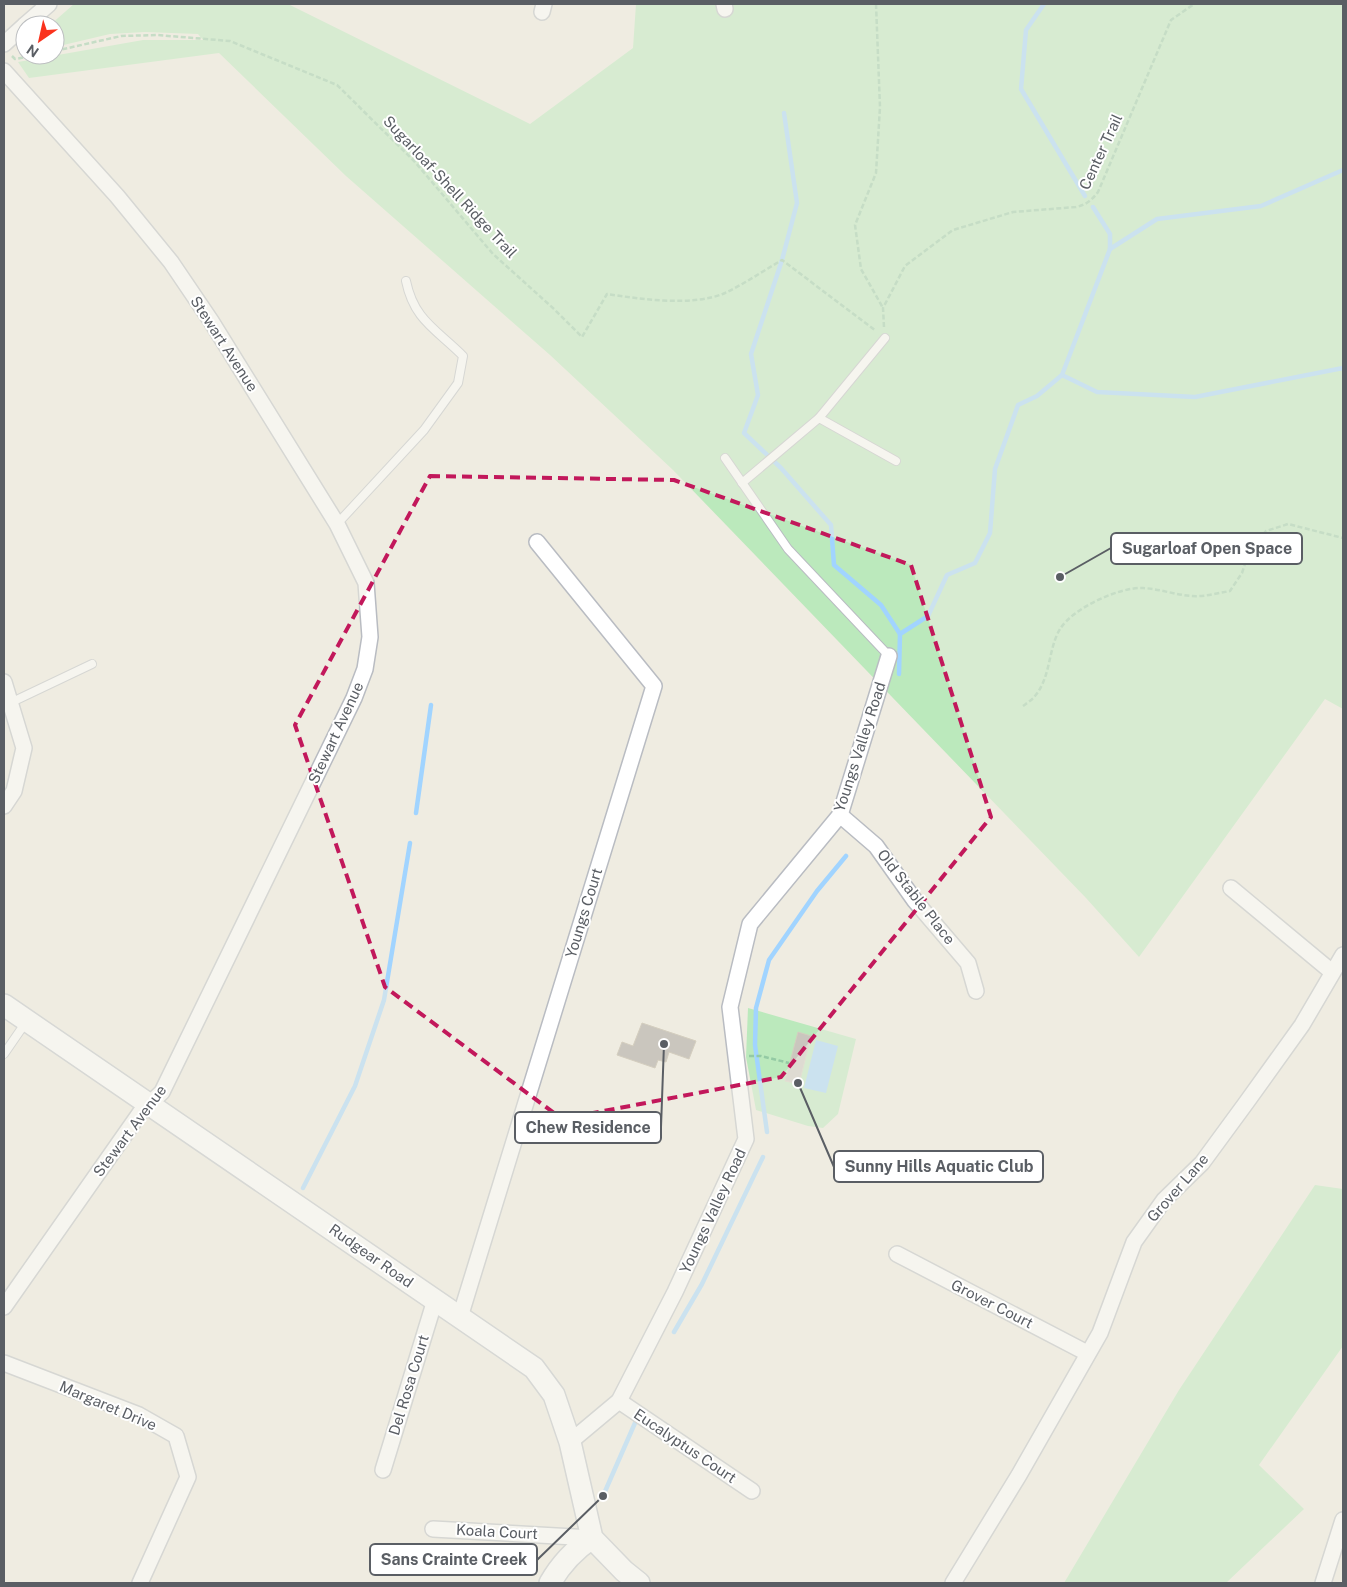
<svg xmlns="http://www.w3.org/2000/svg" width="1347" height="1587" font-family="'Public Sans',sans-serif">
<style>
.green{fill:#bbe9bc}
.water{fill:#a1d4ff}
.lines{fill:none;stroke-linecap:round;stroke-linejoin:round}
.stream{stroke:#a1d4ff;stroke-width:4.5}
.building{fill:#cac6be;stroke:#d4cebf}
.lane-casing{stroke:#b9bcc2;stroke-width:10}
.street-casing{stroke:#b9bcc2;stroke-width:18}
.secondary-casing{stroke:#babec5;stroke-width:24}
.path{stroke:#94caa4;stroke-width:2.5;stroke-dasharray:5 2.5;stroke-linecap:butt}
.lane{stroke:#fff;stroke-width:8}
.street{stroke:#fff;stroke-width:15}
.secondary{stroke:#fff;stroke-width:21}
.marked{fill:none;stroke:#c2185b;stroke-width:4;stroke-dasharray:10 6;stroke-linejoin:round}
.labels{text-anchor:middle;stroke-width:4;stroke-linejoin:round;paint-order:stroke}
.street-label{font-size:15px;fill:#5a5e64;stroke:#fff}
.leader{fill:none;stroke:#5a5e64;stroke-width:2}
.callout-dot{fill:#5a5e64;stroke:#fff;stroke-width:2}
.callout{fill:#fff;stroke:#5a5e64;stroke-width:2}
.callout-label{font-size:16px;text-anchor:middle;font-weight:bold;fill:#5a5e64}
</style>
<rect width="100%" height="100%" fill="#efece1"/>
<g class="green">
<polygon points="74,4 288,4 530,124 633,48 636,4 1343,4 1343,709 1325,699 1139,957 1086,898 673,470 550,355 346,176 219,53 29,78 18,62 143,40 203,40 198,34 145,32 110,34 55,47 55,25 50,25"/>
<polygon points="748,1008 856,1039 838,1114 823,1128 808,1126 756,1110 746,1057"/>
<polygon points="1315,1185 1343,1189 1343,1346 1259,1465 1304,1509 1226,1583 1064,1583 1179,1390"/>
</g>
<polygon class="water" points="816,1040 838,1046 826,1093 804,1088"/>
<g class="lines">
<g class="stream">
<polyline points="1044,4 1026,30 1021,89 1085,196"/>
<polyline points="784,113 797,203 782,260 751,354 758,395 744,433 781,468 831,525 834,565 881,605 900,634"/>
<polyline points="1110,249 1157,219 1261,206 1343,170"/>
<polyline points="1062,375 1097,392 1195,397 1343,368"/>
<polyline points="1062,375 1110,249 1110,234 1093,207"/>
<polyline points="899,674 900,634 928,616 947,575 975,563 990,533 995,469 1018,405 1037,396 1062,375"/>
<polyline points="416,813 431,705"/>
<polyline points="767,1132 755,1045 756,1008 769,960 817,891 846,856"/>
<polyline points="303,1188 355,1086 384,1000 410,843"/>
<polyline points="674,1332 702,1284 763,1157"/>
<polyline points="603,1496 635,1423"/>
</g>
</g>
<g class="building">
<polygon points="642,1023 696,1041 689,1059 669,1052 666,1062 658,1060 655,1068 617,1055 622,1042 633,1046"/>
<polygon points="798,1032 811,1036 799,1084 785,1081"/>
</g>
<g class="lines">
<g class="lane-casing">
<g id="lane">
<polyline points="819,418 885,338"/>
<polyline points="725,458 788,549 889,656"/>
<polyline points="742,483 819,418 896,461"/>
<path d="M337 524 424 430 458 383 463 356C436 329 414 320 406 281"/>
<polyline points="10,703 92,664"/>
<polyline points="4,1054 26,1022"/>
</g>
</g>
<g class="street-casing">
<g id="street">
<polyline points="724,4 725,9"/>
<polyline points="542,12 544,4"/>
<polyline points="25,25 49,4"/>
<polyline points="4,44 25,25"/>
<polyline points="4,71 117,196 171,262 211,321 337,524 366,583 370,637 365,669 354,698 162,1092 140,1113 4,1307"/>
<polyline points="4,682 24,748 14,791 4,806"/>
<polyline points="840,815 876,846 915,901 968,963 976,991"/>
<polyline points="1231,888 1332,972"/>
<polyline points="897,1254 1087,1353"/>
<polyline points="460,1317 654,686 537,542"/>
<polyline points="4,1363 139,1415 176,1436 188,1477 140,1583"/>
<polyline points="619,1401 752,1491"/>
<polyline points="570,1442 619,1401 675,1292 746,1139 730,1007 750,924 840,815 889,656"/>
<polyline points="383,1470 435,1300"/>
<polyline points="433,1529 592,1538"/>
<polyline points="953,1583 1019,1475 1100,1333 1134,1242 1164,1200 1202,1163 1246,1103 1302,1025 1343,955"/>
<polyline points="1323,1583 1343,1520"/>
</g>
</g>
<g class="secondary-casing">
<g id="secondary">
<polyline points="4,1005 534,1368 554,1395 570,1442 592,1538 624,1571 639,1583"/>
<path d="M550 1583C561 1564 574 1550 592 1538"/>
</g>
</g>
<g class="path">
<polyline points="876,4 880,107 876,173 855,225 861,269 883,308"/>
<path d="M55 51 121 36 157 35 230 41 337 85 415 162 493 254 554 309 582 337 607 294C640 299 693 307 725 293 744 284 763 271 782 260L876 331"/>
<polyline points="12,56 15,59 38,55"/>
<path d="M884 327 883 308 905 266 953 230 1013 212 1076 207C1086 205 1092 200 1098 192L1171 20 1194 4"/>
<path d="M1023 706C1027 703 1032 700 1035 696 1051 677 1048 649 1060 629 1073 608 1119 587 1143 588 1160 589 1176 595 1192 596 1205 597 1218 593 1230 591L1242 573 1250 549 1266 531 1288 524 1343 538"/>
<polyline points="749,1056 761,1056 789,1063"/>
</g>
<use href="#lane" class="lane"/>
<use href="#street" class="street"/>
<use href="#secondary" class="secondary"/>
</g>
<path d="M0 0H1347V1587H0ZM430 476 674 480 911 565 991 817 781 1077 562 1119 385 987 295 725Z" fill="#efece1" fill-opacity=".55" fill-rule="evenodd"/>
<path class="marked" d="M430 476 674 480 911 565 991 817 781 1077 562 1119 385 987 295 725Z"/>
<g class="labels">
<g class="street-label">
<text transform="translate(1101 152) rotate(-65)" y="5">Center Trail</text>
<text transform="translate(450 187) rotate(47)" y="5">Sugarloaf-Shell Ridge Trail</text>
<text transform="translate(224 344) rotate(57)" y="5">Stewart Avenue</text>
<text transform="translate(336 733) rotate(-65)" y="5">Stewart Avenue</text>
<text transform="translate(860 747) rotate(-72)" y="5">Youngs Valley Road</text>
<text transform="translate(916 897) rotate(52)" y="5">Old Stable Place</text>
<text transform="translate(584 913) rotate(-73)" y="5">Youngs Court</text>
<text transform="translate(130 1131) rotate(-53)" y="5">Stewart Avenue</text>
<text transform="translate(1178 1188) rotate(-49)" y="5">Grover Lane</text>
<text transform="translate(713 1211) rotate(-65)" y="5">Youngs Valley Road</text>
<text transform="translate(371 1256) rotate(35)" y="5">Rudgear Road</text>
<text transform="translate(992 1304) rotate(27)" y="5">Grover Court</text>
<text transform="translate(409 1385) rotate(-73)" y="5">Del Rosa Court</text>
<text transform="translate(108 1406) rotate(23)" y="5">Margaret Drive</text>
<text transform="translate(685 1446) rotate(34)" y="5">Eucalyptus Court</text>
<text transform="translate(497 1532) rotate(3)" y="5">Koala Court</text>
</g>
</g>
<path class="leader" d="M1060 577L1111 548M664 1044L661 1127M798 1083L834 1167M603 1496L537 1560"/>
<g class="callout-dot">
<circle cx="1060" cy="577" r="5"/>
<circle cx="664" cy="1044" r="5"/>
<circle cx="798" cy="1083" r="5"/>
<circle cx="603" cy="1496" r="5"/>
</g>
<g class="callout">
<rect x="1111" y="533" width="191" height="31" rx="5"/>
<rect x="515" y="1112" width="146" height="31" rx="5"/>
<rect x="834" y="1151" width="209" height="31" rx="5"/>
<rect x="370" y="1544" width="167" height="31" rx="5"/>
</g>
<g class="callout-label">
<text x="1207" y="554">Sugarloaf Open Space</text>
<text x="588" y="1133">Chew Residence</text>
<text x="939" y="1172">Sunny Hills Aquatic Club</text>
<text x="454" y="1565">Sans Crainte Creek</text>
</g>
<rect width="1347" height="1587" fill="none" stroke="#5a5e64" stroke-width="10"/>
<g transform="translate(40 40) rotate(214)"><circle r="24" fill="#ffffff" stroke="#bdbfc1"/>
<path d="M0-4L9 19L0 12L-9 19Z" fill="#fa321c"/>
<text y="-8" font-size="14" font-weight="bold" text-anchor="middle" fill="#5a5e64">N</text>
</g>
</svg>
